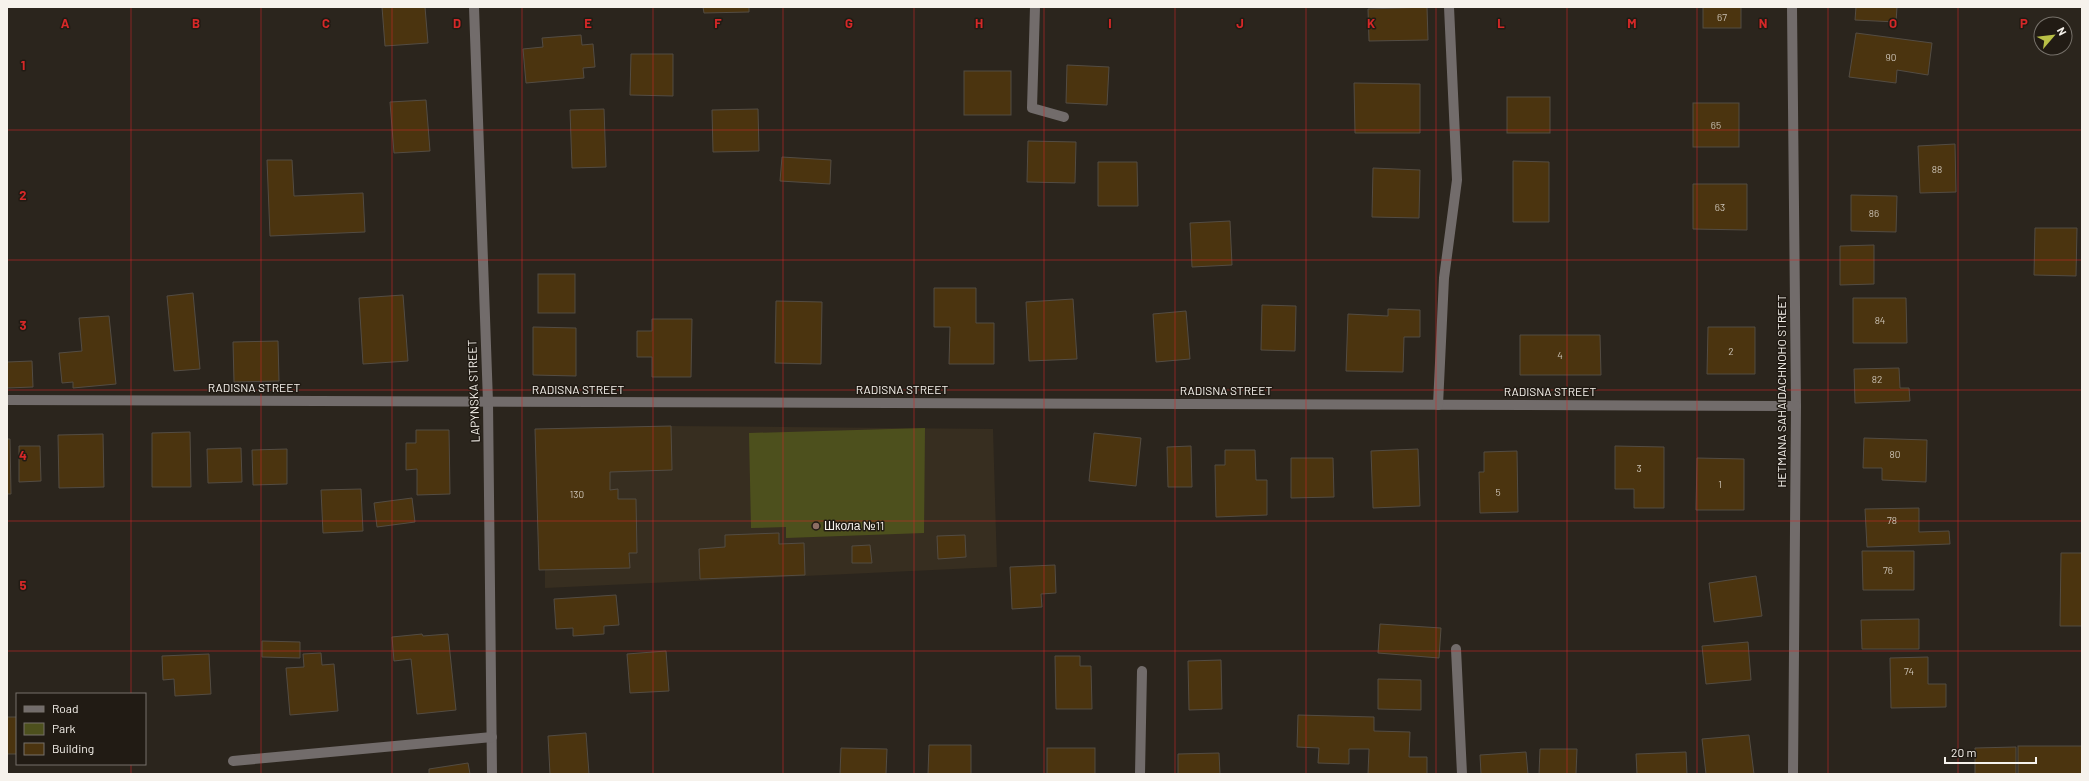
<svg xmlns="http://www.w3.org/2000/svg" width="2089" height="781" font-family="Barlow,sans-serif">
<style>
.built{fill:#372e20}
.green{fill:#4d501d}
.building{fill:#4b340f;stroke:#534c43}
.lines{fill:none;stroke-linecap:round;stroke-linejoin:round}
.minor{stroke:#726c6b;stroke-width:10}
.grid{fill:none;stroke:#d62828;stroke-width:1;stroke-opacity:0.55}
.education-dot{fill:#8d6e63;stroke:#211b14;stroke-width:1.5}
.labels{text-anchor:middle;stroke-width:3;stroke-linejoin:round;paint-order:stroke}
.number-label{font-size:10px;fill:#cbc2b5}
.street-label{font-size:12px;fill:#f6f2ec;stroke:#211b14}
.poi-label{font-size:12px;fill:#f6f2ec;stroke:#211b14;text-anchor:start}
.grid-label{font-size:13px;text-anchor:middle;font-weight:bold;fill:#d62828;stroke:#211b14;stroke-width:3;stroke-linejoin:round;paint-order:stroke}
</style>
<rect width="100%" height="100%" fill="#2b251d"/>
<polygon class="built" points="671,426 993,429 997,567 545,588 545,570 630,568 629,553 637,552 636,499 618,499 618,489 610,490 610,472 672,470"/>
<polygon class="green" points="925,428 924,533 786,538 786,527 751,528 749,433"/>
<g class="building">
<polygon points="382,7 425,7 428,43 385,46"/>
<polygon points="703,7 749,7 749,12 704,13"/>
<polygon points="1427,7 1428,40 1369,41 1368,9"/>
<rect x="1703" y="7" width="38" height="21"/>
<polygon points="1856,7 1897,7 1896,22 1855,20"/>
<polygon points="1856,33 1932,43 1928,75 1897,70 1896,83 1849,77"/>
<polygon points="581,35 582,45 593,44 595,67 583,68 584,78 526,83 523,49 543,47 542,38"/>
<polygon points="631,54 673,54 673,96 630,95"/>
<polygon points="1067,65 1109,67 1107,105 1066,103"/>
<rect x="964" y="71" width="47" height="44"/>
<polygon points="1354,83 1420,84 1420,133 1355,133"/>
<rect x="1507" y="97" width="43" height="36"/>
<polygon points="426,100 430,151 394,153 390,102"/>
<rect x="1693" y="103" width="46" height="44"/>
<polygon points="604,109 606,167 572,168 570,110"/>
<polygon points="758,109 759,151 713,152 712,110"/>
<polygon points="1028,141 1076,142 1075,183 1027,182"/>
<polygon points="1955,144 1956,192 1920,193 1918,146"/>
<polygon points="782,157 831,160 830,184 780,181"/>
<polygon points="267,160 292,160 294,196 363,193 365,232 270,236"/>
<polygon points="1513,161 1549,162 1549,222 1513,222"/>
<polygon points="1098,162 1137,162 1138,206 1098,206"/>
<polygon points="1373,168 1420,170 1419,218 1372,217"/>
<polygon points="1693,184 1747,184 1747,230 1693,229"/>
<polygon points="1851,195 1897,196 1896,232 1851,231"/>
<polygon points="1230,221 1232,265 1192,267 1190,223"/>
<polygon points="2035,228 2077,228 2076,276 2034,275"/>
<polygon points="1874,245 1874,284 1840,285 1840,246"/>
<rect x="538" y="274" width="37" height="39"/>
<polygon points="934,288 976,288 976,323 994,323 994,364 949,364 950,327 934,327"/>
<polygon points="193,293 200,369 174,371 167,296"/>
<polygon points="403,295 408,361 363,364 359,298"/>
<polygon points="1853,298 1906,298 1907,343 1853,343"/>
<polygon points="1073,299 1077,359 1029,361 1026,302"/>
<polygon points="776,301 822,302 821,364 775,363"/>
<polygon points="1262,305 1296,306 1295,351 1261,350"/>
<polygon points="1388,309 1420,310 1420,337 1404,337 1403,372 1346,371 1348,314 1388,316"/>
<polygon points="1186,311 1190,359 1156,362 1153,314"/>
<polygon points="109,316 116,384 73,388 73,382 62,383 59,353 82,351 79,318"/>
<polygon points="652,319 692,319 691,377 652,377 652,357 637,357 637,331 652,331"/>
<polygon points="533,327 576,328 576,376 533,375"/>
<polygon points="1708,327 1755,327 1755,374 1707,374"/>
<polygon points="1520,335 1600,335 1601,375 1520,375"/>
<polygon points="278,341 279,381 234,382 233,342"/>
<polygon points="32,361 33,387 7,388 7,362"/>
<polygon points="1899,368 1900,388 1909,388 1910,401 1855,403 1854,369"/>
<polygon points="671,426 672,470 610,472 610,490 618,489 618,499 636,499 637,553 629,553 630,568 539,570 535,429"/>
<polygon points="416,430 449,430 450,494 417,495 417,469 406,470 406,443 416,443"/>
<polygon points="190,432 191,487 152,487 152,433"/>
<polygon points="1094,433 1141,438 1136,486 1089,481"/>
<polygon points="103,434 104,487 59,488 58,435"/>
<polygon points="1864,438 1927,440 1926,482 1882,480 1882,468 1863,468"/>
<polygon points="7,439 10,439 11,494 7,494"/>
<polygon points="19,446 40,446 41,481 19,482"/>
<polygon points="1191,446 1192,487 1168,487 1167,447"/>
<polygon points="1615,446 1664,447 1664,508 1634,508 1634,489 1615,489"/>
<polygon points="241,448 242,482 208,483 207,449"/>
<polygon points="287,449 287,484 253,485 252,450"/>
<polygon points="1418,449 1420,506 1373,508 1371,451"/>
<polygon points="1225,450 1255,450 1256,480 1267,480 1267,515 1216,517 1215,465 1225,465"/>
<polygon points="1517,451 1518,512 1480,513 1479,472 1484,472 1484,452"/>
<polygon points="1291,458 1333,458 1334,497 1291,498"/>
<polygon points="1697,458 1744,459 1744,510 1696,510"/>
<polygon points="361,489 363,531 323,533 321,490"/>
<polygon points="412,498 415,522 377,527 374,503"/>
<polygon points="1919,508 1919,532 1949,531 1950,544 1867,547 1865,509"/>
<polygon points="779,533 779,544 804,543 805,575 700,579 699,549 725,547 725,535"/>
<polygon points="965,535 966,557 938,559 937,536"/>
<polygon points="870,545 872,563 852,563 852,546"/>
<polygon points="1862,551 1914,551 1914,590 1863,590"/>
<polygon points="2061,553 2082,553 2082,626 2060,626"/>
<polygon points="1055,565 1056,593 1041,594 1042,607 1012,609 1010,567"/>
<polygon points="1756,576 1762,616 1714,622 1709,583"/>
<polygon points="616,595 619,625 604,626 604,634 573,636 573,628 556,629 554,599"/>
<polygon points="1919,619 1919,649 1862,649 1861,620"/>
<polygon points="1380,624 1441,628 1439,658 1378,653"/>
<polygon points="422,634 423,636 448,634 456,710 417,714 411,659 394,661 392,637"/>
<polygon points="262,641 300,642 300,658 262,657"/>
<polygon points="1748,642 1751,680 1706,684 1702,646"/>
<polygon points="666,651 669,691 630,693 627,654"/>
<polygon points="321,653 322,665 334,664 338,711 290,715 286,668 304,667 303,654"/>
<polygon points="209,654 211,694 175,696 174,679 163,680 162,656"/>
<polygon points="1055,656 1080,656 1080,666 1091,666 1092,709 1056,709"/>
<polygon points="1928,657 1928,684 1946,684 1946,707 1891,708 1890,658"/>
<polygon points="1221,660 1222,709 1189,710 1188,661"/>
<polygon points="1378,679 1421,680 1421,710 1378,709"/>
<polygon points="1298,715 1374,717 1374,731 1410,732 1409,757 1427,757 1427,774 1368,774 1369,749 1349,749 1349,764 1318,763 1319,748 1297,747"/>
<rect x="7" y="717" width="10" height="37"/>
<polygon points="586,733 589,774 550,774 548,736"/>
<polygon points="1749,735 1754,774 1706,774 1702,739"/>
<polygon points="929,745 971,745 971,774 928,774"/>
<rect x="2018" y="746" width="64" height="28"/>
<polygon points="2016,747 2016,774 1975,774 1975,748"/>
<polygon points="841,748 887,749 886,774 840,774"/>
<rect x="1047" y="748" width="48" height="26"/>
<polygon points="1540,749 1577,749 1576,774 1539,774"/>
<polygon points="1526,752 1528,774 1481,774 1480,755"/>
<polygon points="1686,752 1687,774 1637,774 1636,754"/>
<polygon points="1219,753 1220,774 1178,774 1178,754"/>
<polygon points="468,763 470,774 429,774 429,769"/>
</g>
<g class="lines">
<g class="minor">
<polyline points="474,7 488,402 492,774"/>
<polyline points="1035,7 1032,108 1064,117"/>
<polyline points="1792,7 1796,406 1793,774"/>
<polyline points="7,400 1796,406"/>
<polyline points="1438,405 1444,278 1457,180 1449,7"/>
<polyline points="1456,649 1462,774"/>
<polyline points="233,761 492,737"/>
<polyline points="1140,774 1142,671"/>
</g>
</g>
<path class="grid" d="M131 7V694M261 7V774M392 7V774M522 7V774M653 7V774M783 7V774M914 7V774M1044 7V774M1175 7V774M1306 7V774M1436 7V774M1567 7V774M1697 7V774M1828 7V774M1958 7V774M7 130H2082M7 260H2082M7 390H2082M7 521H2082M7 651H2082M131 764V774"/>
<circle class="education-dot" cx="816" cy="526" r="4"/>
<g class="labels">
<g class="number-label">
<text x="1722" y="21">67</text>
<text x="1891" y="61">90</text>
<text x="1716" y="129">65</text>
<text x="1937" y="173">88</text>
<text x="1720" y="211">63</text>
<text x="1874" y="217">86</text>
<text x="1880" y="324">84</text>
<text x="1731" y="355">2</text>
<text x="1560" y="359">4</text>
<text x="1877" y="383">82</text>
<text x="1895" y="458">80</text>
<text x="1639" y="472">3</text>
<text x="1720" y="488">1</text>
<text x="1498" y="496">5</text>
<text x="577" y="498">130</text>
<text x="1892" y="524">78</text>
<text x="1888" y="574">76</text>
<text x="1909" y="675">74</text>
</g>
<g class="street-label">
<text x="254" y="392">RADISNA STREET</text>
<text x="578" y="394">RADISNA STREET</text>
<text x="902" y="394">RADISNA STREET</text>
<text transform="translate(474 391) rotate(-92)" y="4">LAPYNSKA STREET</text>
<text x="1226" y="395">RADISNA STREET</text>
<text transform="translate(1782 391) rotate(-90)" y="4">HETMANA SAHAIDACHNOHO STREET</text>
<text x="1550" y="396">RADISNA STREET</text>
</g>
<g class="poi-label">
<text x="824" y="530">Школа №11</text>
</g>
</g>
<g class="grid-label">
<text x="65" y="28">A</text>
<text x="196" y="28">B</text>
<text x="326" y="28">C</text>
<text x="457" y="28">D</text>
<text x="588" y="28">E</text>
<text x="718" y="28">F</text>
<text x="849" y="28">G</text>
<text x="979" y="28">H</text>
<text x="1110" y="28">I</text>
<text x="1240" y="28">J</text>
<text x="1371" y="28">K</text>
<text x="1501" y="28">L</text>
<text x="1632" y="28">M</text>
<text x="1763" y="28">N</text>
<text x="1893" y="28">O</text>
<text x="2024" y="28">P</text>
<text x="23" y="70">1</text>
<text x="23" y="200">2</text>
<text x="23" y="330">3</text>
<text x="23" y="460">4</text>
<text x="23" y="590">5</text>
</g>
<rect width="2089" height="781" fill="none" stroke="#f6f2ec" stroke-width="16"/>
<rect x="16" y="693" width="130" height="72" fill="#211b14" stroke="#76716a"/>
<rect x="24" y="706" width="20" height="6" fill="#726c6b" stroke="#76716a"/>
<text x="52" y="713" font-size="12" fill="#f6f2ec">Road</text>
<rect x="24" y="723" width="20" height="12" fill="#4d501d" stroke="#76716a"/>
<text x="52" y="733" font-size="12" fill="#f6f2ec">Park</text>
<rect x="24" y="743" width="20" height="12" fill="#4b340f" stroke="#76716a"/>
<text x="52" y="753" font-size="12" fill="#f6f2ec">Building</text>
<g transform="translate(2053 36) rotate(62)"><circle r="19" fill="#211b14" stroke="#76716a"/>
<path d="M0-3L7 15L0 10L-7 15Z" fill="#b9c046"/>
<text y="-6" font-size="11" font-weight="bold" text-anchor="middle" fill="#f6f2ec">N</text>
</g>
<path d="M1945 757v6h91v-6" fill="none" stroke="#f6f2ec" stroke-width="2"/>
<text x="1951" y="757" font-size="12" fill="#f6f2ec" stroke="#211b14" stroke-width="3" paint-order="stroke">20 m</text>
</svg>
